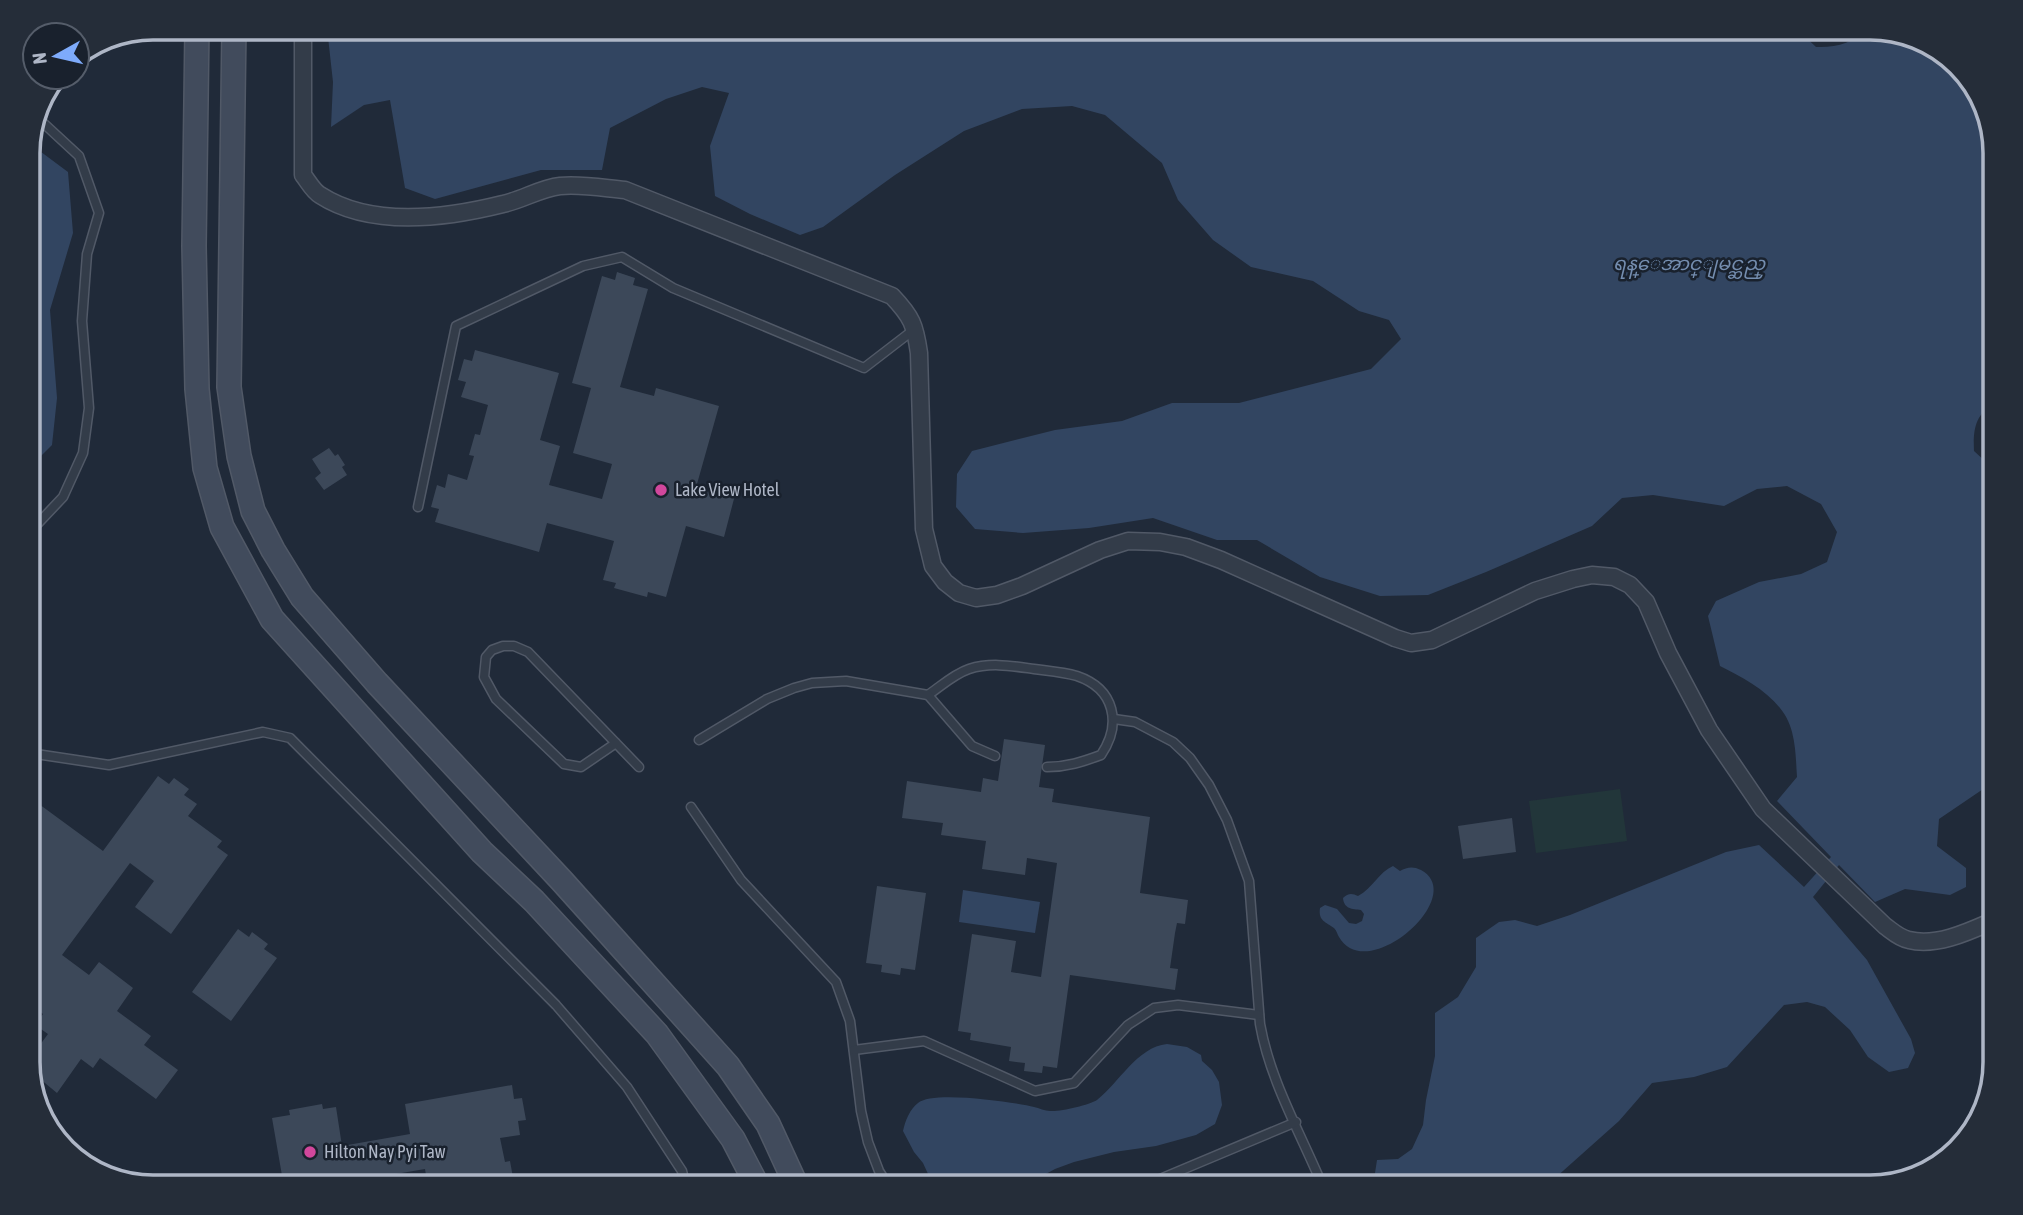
<svg xmlns="http://www.w3.org/2000/svg" width="2023" height="1215" font-family="'Asap Condensed','Noto Sans Myanmar',sans-serif">
<style>
.green{fill:#22363a}
.water{fill:#324561}
.building{fill:#3c4859}
.lines{fill:none;stroke-linecap:round;stroke-linejoin:round}
.lane-casing{stroke:#515967;stroke-width:11}
.street-casing{stroke:#515967;stroke-width:19}
.secondary-casing{stroke:#515967;stroke-width:26}
.lane{stroke:#333c49;stroke-width:8}
.street{stroke:#333c49;stroke-width:16}
.secondary{stroke:#414b5c;stroke-width:23}
.hotel-dot{fill:#d1479c;stroke:#19212d;stroke-width:2.5}
.labels{text-anchor:middle;stroke-width:5;stroke-linejoin:round;paint-order:stroke}
.poi-label{font-size:18px;fill:#aeb6c6;stroke:#19212d;text-anchor:start}
.water-label{font-size:19px;font-style:italic;fill:#748daf;stroke:#19212d}
.rim{fill:none;stroke:#aeb6c6;stroke-width:3.5}
</style>
<rect width="100%" height="100%" fill="#202a39"/>
<polygon class="green" points="1620,789 1627,841 1536,853 1529,801"/>
<g class="water">
<path d="M327 28H1796L1816 47C1835 48 1855 43 1866 28H1869L1932 45 1978 91 1995 146V403C1975 414 1973 430 1974 451L1987 463 1995 464V781L1939 819 1937 846 1966 868V887L1950 895 1905 889 1875 902 1839 865 1813 897 1867 960 1911 1039 1915 1053 1908 1068 1889 1072 1868 1057 1850 1030 1825 1007 1807 1002 1784 1005 1727 1067 1694 1077 1652 1083 1619 1121 1545 1187H1378L1375 1173 1377 1160 1398 1159 1412 1149 1423 1125 1426 1100 1435 1056V1013L1458 997 1476 967V938L1499 922 1515 920 1537 926 1570 915 1726 852 1759 845 1804 887 1831 857 1777 801 1797 777C1796 763 1796 747 1792 732 1784 699 1748 680 1720 666L1708 616 1716 601 1759 582 1801 574 1827 562 1837 532 1821 504 1787 486 1757 489 1724 506 1653 495 1622 498 1592 526 1486 572 1428 595 1380 596 1320 577 1257 540H1217L1153 518 1089 528 1023 533 975 529 956 507 957 474 972 451 1055 430 1122 421 1172 403H1239L1371 369 1401 339 1389 320 1359 311 1313 281 1251 267 1213 240 1178 200 1162 163 1105 115 1072 106 1022 109 964 131 895 175 823 227 800 235 750 214 715 196 710 146 729 93 702 87 666 99 610 128 602 170H541L435 199 405 188 390 100 364 105 331 127 333 82Z"/>
<polygon points="29,143 68,172 73,233 50,310 57,398 52,445 28,469"/>
<path d="M1393 866 1400 871C1407 867 1413 866 1421 870 1469 896 1367 986 1339 937 1337 934 1337 931 1334 928 1326 922 1318 921 1320 908L1325 905 1337 909 1349 923 1356 924 1362 921 1364 914 1361 910C1352 909 1344 909 1343 898 1348 893 1352 893 1358 896 1373 888 1379 872 1393 866Z"/>
<polygon points="963,890 1040,902 1035,933 959,922"/>
<path d="M1167 1044 1187 1047 1201 1055 1202 1061 1212 1070 1219 1082 1222 1105 1215 1124 1196 1135 1156 1146 1114 1152 1074 1162 1055 1169 1022 1187H934L923 1163 914 1152 903 1131C905 1121 910 1109 918 1103 932 1090 1014 1102 1034 1107 1039 1108 1045 1111 1050 1111 1060 1112 1089 1105 1097 1100 1119 1083 1137 1047 1167 1044Z"/>
</g>
<g class="building">
<polygon points="617,272 635,278 633,285 648,289 620,387 654,396 656,388 719,406 697,484 735,495 724,537 686,526 666,597 648,592 647,597 614,588 616,583 603,580 614,541 547,523 539,552 435,522 439,509 431,507 437,485 445,488 448,474 467,480 474,456 469,455 475,434 480,435 488,405 461,397 466,382 458,380 464,359 472,361 475,350 559,373 540,440 560,446 549,485 602,499 612,464 573,453 591,388 572,383 602,276 615,280"/>
<polygon points="329,448 335,456 338,454 345,465 342,467 347,475 324,490 315,478 321,473 312,459"/>
<polygon points="1004,739 1045,745 1039,787 1054,789 1052,802 1150,817 1140,893 1188,900 1185,924 1177,923 1175,933 1170,968 1178,969 1175,990 1070,975 1057,1068 1043,1066 1042,1073 1024,1071 1025,1063 1009,1061 1011,1047 970,1040 971,1033 958,1031 972,934 1016,941 1011,972 1041,977 1057,863 1027,858 1025,875 982,869 986,841 941,835 943,823 902,818 907,781 981,792 983,778 998,781"/>
<polygon points="158,776 169,784 174,778 189,789 184,795 197,804 188,816 222,841 217,847 228,855 171,934 135,907 154,881 130,863 62,955 89,975 99,962 133,988 117,1011 151,1036 144,1045 178,1070 156,1099 100,1058 93,1068 81,1059 57,1093 28,1069 28,1061 48,1034 35,1025 43,1014 28,1003 28,796 103,851"/>
<polygon points="1512,818 1516,852 1463,859 1458,826"/>
<polygon points="877,886 926,893 915,970 901,968 900,975 881,972 882,965 866,963"/>
<polygon points="238,929 249,937 252,932 268,944 264,949 277,958 231,1021 192,992"/>
<polygon points="512,1085 514,1099 522,1098 526,1120 518,1121 520,1135 500,1138 505,1162 510,1161 514,1183 509,1184 509,1187 428,1187 425,1169 349,1182 349,1187 284,1187 272,1118 290,1115 289,1110 322,1104 323,1109 336,1107 342,1146 410,1134 405,1104"/>
</g>
<g class="lines">
<g class="lane-casing">
<g id="lane">
<polyline points="418,507 456,326 583,266 622,257 673,288 864,368 916,328"/>
<polyline points="28,534 63,497 83,453 89,408 82,321 87,254 99,213 79,156 40,120"/>
<path d="M928 695C941 686 954 674 969 669 991 662 1012 666 1034 669 1049 671 1063 672 1077 676 1115 689 1122 724 1101 755 1082 762 1067 767 1047 767"/>
<path d="M1114 719 1135 722 1173 742 1190 758 1209 785 1227 820 1249 881 1260 1024C1270 1081 1301 1134 1323 1187"/>
<polyline points="699,740 767,699 794,688 812,683 846,681 928,695 972,746 995,756"/>
<polyline points="616,743 581,767 564,764 496,699 484,677 486,657 492,650 503,646 514,646 528,652 639,767"/>
<polyline points="28,757 36,754 109,765 263,732 290,738 556,1005 627,1087 682,1171 686,1187"/>
<polyline points="691,807 741,880 836,982 850,1021 861,1111 868,1142 879,1171 889,1187"/>
<polyline points="854,1050 924,1041 1035,1091 1074,1083 1128,1025 1154,1008 1178,1005 1259,1015"/>
<polyline points="1085,1187 1141,1187 1296,1122"/>
</g>
</g>
<g class="street-casing">
<path id="street" d="M303 28V175C308 181 313 191 320 195 371 228 447 218 503 204 522 200 541 188 560 186 582 184 603 188 625 190L892 296C912 317 915 325 919 353L924 529 933 566 945 582 959 593 976 598 997 595 1022 586 1100 550 1128 541 1160 542 1186 547 1221 560 1395 638 1411 643 1432 640 1535 591 1573 579 1592 575 1614 577 1630 585 1646 602 1668 653 1709 730 1763 809 1885 926C1892 931 1899 938 1909 940 1937 947 1970 931 1995 920"/>
</g>
<g class="secondary-casing">
<g id="secondary">
<polyline points="197,28 194,246 197,389 205,468 222,527 272,619 482,852 534,901 657,1034 733,1139 758,1187"/>
<polyline points="234,28 229,387 239,456 253,511 273,550 302,597 377,683 562,881 728,1066 768,1124 797,1187"/>
</g>
</g>
<use href="#lane" class="lane"/>
<use href="#street" class="street"/>
<use href="#secondary" class="secondary"/>
</g>
<g class="hotel-dot">
<circle cx="661" cy="490" r="7"/>
<circle cx="310" cy="1152" r="7"/>
</g>
<g class="labels">
<g class="poi-label">
<text x="675" y="496">Lake View Hotel</text>
<text x="324" y="1158">Hilton Nay Pyi Taw</text>
</g>
<g class="water-label">
<text x="1689" y="270">ရန္ေအာင္ျမင္ဆည္</text>
</g>
</g>
<path d="M0 0H2023V1215H0ZM153 40H1870A113 113 0 0 1 1983 153V1062A113 113 0 0 1 1870 1175H153A113 113 0 0 1 40 1062V153A113 113 0 0 1 153 40Z" fill="#252d39" fill-rule="evenodd"/>
<path class="rim" d="M153 40H1870A113 113 0 0 1 1983 153V1062A113 113 0 0 1 1870 1175H153A113 113 0 0 1 40 1062V153A113 113 0 0 1 153 40Z"/>
<g transform="translate(56 56) rotate(262)"><circle r="33" fill="#19212d" stroke="#555d6a" stroke-width="2"/>
<path d="M0-5L12 26L0 18L-12 26Z" fill="#7eabfb"/>
<text y="-10" font-size="19" font-weight="bold" text-anchor="middle" fill="#aeb6c6">N</text>
</g>
</svg>
